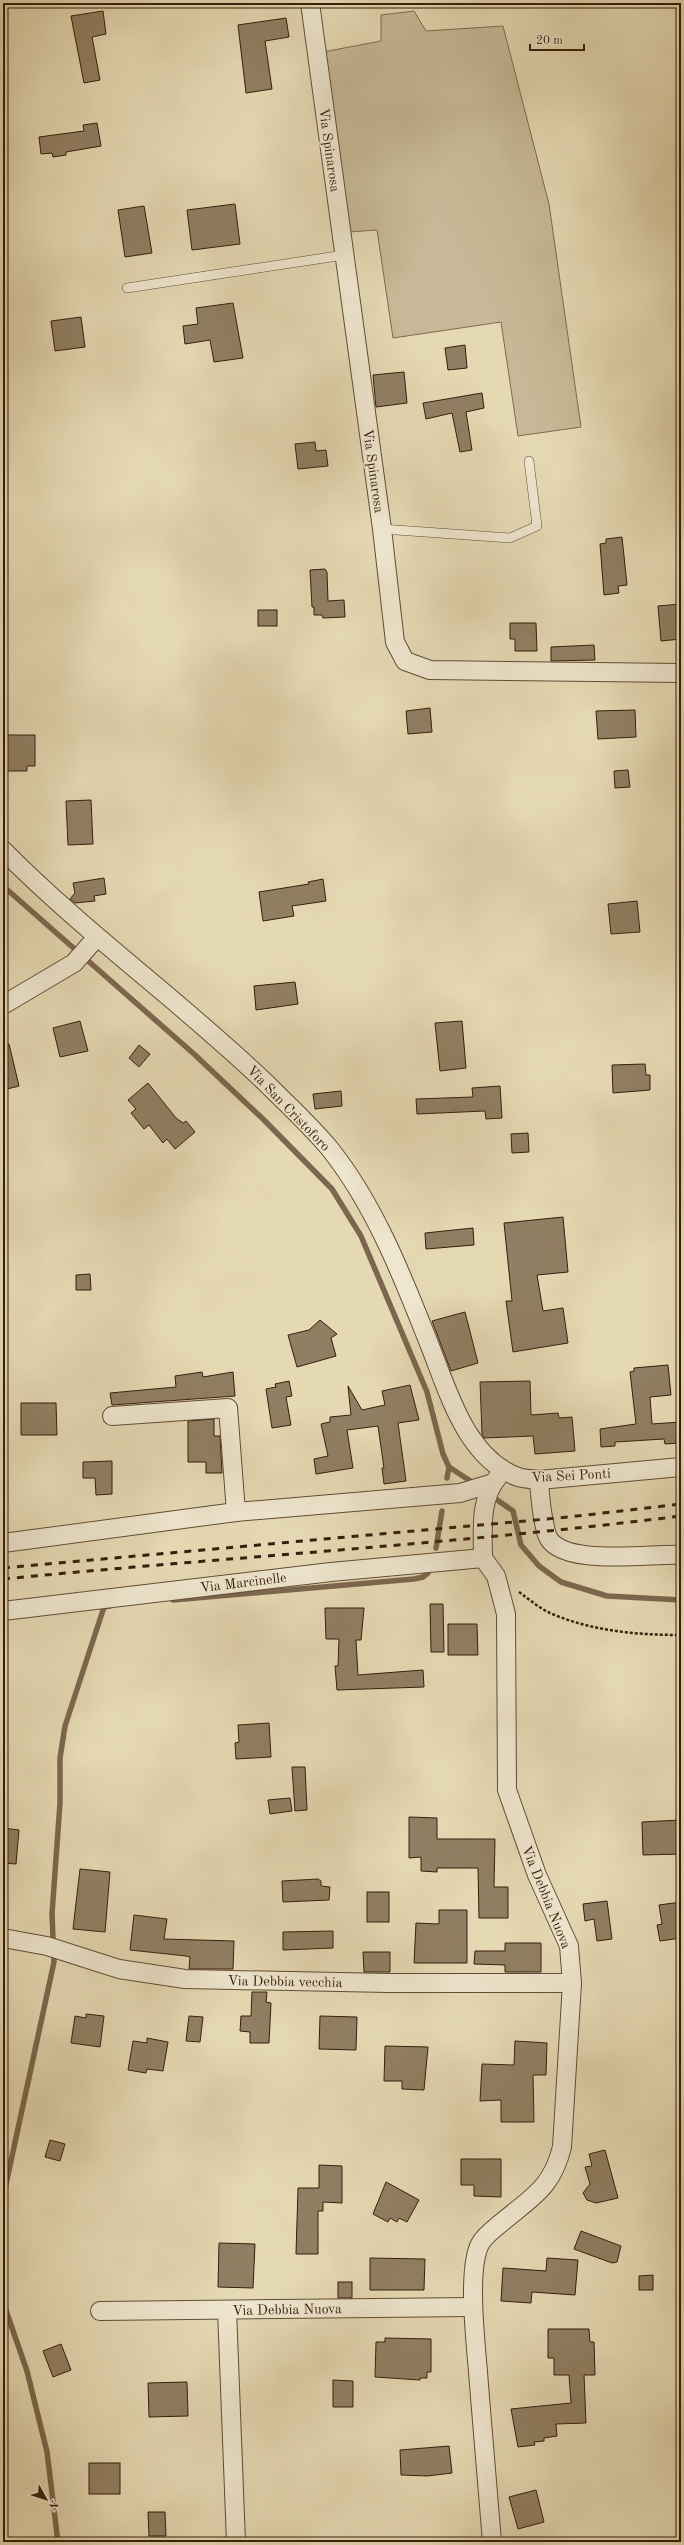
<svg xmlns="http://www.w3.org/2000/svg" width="684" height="2545" font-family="'Old Standard TT',serif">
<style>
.green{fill:#c7b997;stroke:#7f6b52}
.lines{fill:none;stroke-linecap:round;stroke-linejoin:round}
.stream{stroke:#7c674e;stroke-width:5.5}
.building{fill:#917f63;stroke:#371d0c}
.service-casing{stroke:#624c36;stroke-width:10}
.minor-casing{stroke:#624c36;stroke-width:20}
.path{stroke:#371d0c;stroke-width:2.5;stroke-dasharray:3 2;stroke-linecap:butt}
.service{stroke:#eee6ce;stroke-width:9}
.minor{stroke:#eee6ce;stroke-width:18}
.rail{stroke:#371d0c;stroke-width:3;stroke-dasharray:7 7;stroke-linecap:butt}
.labels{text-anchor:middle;stroke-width:3;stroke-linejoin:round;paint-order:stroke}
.street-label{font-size:14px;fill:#371d0c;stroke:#eee6ce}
</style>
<rect width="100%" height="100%" fill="#e5d9b3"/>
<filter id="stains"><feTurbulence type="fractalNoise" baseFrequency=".005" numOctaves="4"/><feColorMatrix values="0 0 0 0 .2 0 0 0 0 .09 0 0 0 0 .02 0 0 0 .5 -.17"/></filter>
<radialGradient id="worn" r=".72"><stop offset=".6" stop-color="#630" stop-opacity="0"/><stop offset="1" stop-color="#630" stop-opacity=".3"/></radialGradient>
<polygon class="green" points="414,11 426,31 503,26 549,204 581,427 518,436 501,322 393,338 377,230 348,232 323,52 381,41 381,15"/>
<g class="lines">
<g class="stream">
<polyline points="3,886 194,1054 263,1119 332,1189 361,1236 427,1392 443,1454 449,1467 475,1484"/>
<polyline points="447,1478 449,1467"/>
<polyline points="490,1495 513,1511 521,1545 539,1566 561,1582 607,1596 681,1600"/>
<polyline points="436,1548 442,1511"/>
<polyline points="173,1600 414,1579 423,1577 428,1573"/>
<polyline points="3,2198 54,1962 52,1914 60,1803 60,1758 65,1726 104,1607 110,1606"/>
<polyline points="3,2302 27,2371 47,2452 58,2542"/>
</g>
</g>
<g class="building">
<polygon points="103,11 106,34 92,37 100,80 84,83 71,16"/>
<polygon points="286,18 289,37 265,41 272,89 246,93 238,25"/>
<polygon points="97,123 101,146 66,152 66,155 53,157 52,153 41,154 39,137 84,131 83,125"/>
<polygon points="235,204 240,244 192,250 187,210"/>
<polygon points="144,206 152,253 125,257 118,210"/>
<polygon points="233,303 243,358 214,362 210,340 185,344 183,326 198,324 196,308"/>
<polygon points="81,317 85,347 55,351 51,321"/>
<polygon points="465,345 467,368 448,370 445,348"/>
<polygon points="404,372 407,403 376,407 373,375"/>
<polygon points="482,393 484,408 466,412 472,450 460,452 452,413 426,419 423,403"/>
<polygon points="315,442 316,451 326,450 328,466 298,469 295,444"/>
<polygon points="622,537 627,585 618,586 619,593 604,595 600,544 606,543 606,539"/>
<polygon points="325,569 327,572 328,601 344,600 345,617 323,618 322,615 314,615 314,607 312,607 310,570"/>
<polygon points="681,604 681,639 661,641 658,606"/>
<rect x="258" y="610" width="19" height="16"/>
<polygon points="510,623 536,623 537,651 515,651 515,639 510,639"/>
<polygon points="594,645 595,660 551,661 551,647"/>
<polygon points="430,708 432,732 408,734 406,711"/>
<polygon points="635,710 636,737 598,739 596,711"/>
<polygon points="3,735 35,735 35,766 27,766 27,771 3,771"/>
<polygon points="628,770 630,787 615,788 614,771"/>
<polygon points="91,800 93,844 68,845 66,801"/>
<polygon points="104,878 106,894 94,896 95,901 75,903 70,899 75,893 73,883"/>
<polygon points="323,879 326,901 292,906 294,916 263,921 259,892 309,884 308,882"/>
<polygon points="637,901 640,932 611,934 608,904"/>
<polygon points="295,982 298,1004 256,1010 254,986"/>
<polygon points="80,1021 88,1051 60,1057 53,1028"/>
<polygon points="462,1021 466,1068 440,1071 435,1023"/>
<polygon points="9,1044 19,1086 3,1090 3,1045"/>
<polygon points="139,1045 150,1054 139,1067 129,1058"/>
<polygon points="645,1064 646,1075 650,1075 650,1090 613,1093 612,1065"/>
<polygon points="148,1083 176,1118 183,1123 186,1121 195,1132 175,1149 167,1139 163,1143 149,1125 144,1129 131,1113 136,1109 128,1100"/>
<polygon points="500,1086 502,1118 486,1119 485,1111 417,1114 416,1099 473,1097 472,1088"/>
<polygon points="341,1091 342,1106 315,1109 313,1094"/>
<polygon points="528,1133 529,1152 512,1153 511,1134"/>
<polygon points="563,1217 568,1272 537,1275 543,1311 563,1308 568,1343 513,1352 506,1301 512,1301 504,1223"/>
<polygon points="473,1228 474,1245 426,1249 425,1233"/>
<polygon points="90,1274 91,1290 76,1290 76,1275"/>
<polygon points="465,1312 478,1363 451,1371 432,1321"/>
<polygon points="320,1320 337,1334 331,1338 336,1356 297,1367 288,1335 309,1330"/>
<polygon points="668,1365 671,1395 650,1397 652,1424 681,1422 680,1443 665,1444 664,1439 615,1442 615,1446 601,1447 600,1429 636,1424 630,1372 634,1371 634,1368"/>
<polygon points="202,1372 203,1377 233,1372 235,1396 112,1405 110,1393 176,1387 175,1376"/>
<polygon points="289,1381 292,1396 286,1397 291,1425 272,1428 266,1389 276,1387 275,1384"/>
<polygon points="530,1381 531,1415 558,1413 559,1418 572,1417 575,1451 535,1454 533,1436 484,1438 482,1434 480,1382"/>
<polygon points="410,1385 419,1420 398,1423 406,1481 384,1484 382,1468 384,1468 378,1426 347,1430 353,1468 316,1474 314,1459 328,1456 321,1424 330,1422 330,1417 351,1415 348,1386 362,1410 385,1405 382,1391"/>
<polygon points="21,1403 56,1403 57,1435 21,1435"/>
<polygon points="214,1419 214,1436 220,1436 222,1473 206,1473 206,1462 188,1462 188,1421"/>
<polygon points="112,1461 112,1494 96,1495 95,1478 83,1478 83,1462"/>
<polygon points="430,1604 443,1604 444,1652 431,1652"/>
<polygon points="325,1608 364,1608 361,1640 356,1640 358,1675 423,1670 424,1687 337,1690 335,1666 338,1666 339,1639 326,1639"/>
<polygon points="448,1624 477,1624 478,1655 448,1655"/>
<polygon points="269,1723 271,1757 236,1759 235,1743 239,1742 238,1725"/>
<polygon points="292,1767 305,1767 307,1810 295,1811"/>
<polygon points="290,1798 292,1811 270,1814 268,1800"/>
<polygon points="409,1817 437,1818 437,1839 495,1839 494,1887 508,1887 508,1918 479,1918 478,1868 437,1868 437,1872 421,1871 421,1857 409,1858"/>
<polygon points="680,1820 681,1854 643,1855 642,1822"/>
<polygon points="3,1828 19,1830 16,1864 3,1863"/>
<polygon points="80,1869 110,1872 105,1932 73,1929"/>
<polygon points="318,1879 321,1881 321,1886 330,1887 329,1900 283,1902 282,1881"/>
<rect x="367" y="1892" width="22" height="30"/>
<polygon points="607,1901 612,1939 597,1941 594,1919 585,1921 583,1904"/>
<polygon points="681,1902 681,1938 660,1941 657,1925 662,1924 659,1905"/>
<polygon points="439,1910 467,1910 467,1963 414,1963 416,1923 439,1924"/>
<polygon points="134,1915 167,1919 164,1939 234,1941 233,1969 189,1969 190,1957 186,1956 130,1950"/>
<polygon points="333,1931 333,1948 283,1950 283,1932"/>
<polygon points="505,1943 541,1943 541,1972 505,1972 505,1965 474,1964 475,1951 505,1951"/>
<polygon points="363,1952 390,1952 390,1972 364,1972"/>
<polygon points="252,1992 267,1992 266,2002 271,2003 269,2043 250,2043 250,2032 240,2031 241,2016 251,2016"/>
<polygon points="86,2014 104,2016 100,2047 71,2043 75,2016 86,2018"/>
<polygon points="189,2016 203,2017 200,2042 186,2041"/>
<polygon points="320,2016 357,2017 356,2050 319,2049"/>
<polygon points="147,2038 168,2042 163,2071 147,2069 146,2073 128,2070 133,2041 147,2043"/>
<polygon points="515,2041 547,2043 546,2075 533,2075 534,2122 501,2122 501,2100 480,2101 482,2064 514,2065"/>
<polygon points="385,2046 428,2047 424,2090 402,2089 402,2081 384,2081"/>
<polygon points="50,2140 65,2144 60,2161 45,2157"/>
<polygon points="605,2150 618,2198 596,2203 587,2200 583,2193 590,2184 585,2167 592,2166 589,2154"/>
<polygon points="461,2159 501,2159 501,2197 474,2196 474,2185 461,2185"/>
<polygon points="319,2165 342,2166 342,2203 323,2202 323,2211 318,2211 318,2254 296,2254 298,2188 319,2188"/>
<polygon points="386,2182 419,2200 407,2222 399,2218 397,2222 390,2218 388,2222 373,2214"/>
<polygon points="581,2231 621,2246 617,2262 612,2263 574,2249"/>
<polygon points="219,2243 255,2244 253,2288 218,2287"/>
<polygon points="370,2258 425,2259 424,2290 370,2290"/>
<polygon points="547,2258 578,2260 575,2295 532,2292 531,2303 501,2301 503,2268 546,2271"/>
<polygon points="653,2275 653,2290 639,2290 639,2276"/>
<rect x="338" y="2282" width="14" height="16"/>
<polygon points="548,2329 589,2329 590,2342 594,2342 595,2375 584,2375 586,2423 556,2424 557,2436 544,2438 544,2441 534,2442 535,2445 518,2447 511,2409 571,2403 569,2375 554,2375 554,2358 548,2358"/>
<polygon points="385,2338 431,2339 431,2372 427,2372 427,2378 420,2378 420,2380 375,2377 376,2342 385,2342"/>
<polygon points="61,2344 71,2370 53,2377 43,2351"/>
<polygon points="333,2380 353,2381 353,2407 333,2407"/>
<polygon points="187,2382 188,2416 149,2417 148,2383"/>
<polygon points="449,2446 452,2473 427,2476 401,2475 400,2450"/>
<rect x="89" y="2463" width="31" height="31"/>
<polygon points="536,2490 544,2522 518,2529 509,2497"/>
<polygon points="148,2512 165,2512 166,2536 149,2536"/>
</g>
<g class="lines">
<g class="service-casing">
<g id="service">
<polyline points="127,288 344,255"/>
<polyline points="382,529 510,538 537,526 529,461"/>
</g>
</g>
<g class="minor-casing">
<g id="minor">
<polyline points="310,3 382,529 395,642 405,661 430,670 681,673"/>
<path d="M3 850C86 934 183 1003 268 1085 289 1106 311 1126 330 1149 376 1207 403 1278 430 1346 448 1391 466 1458 518 1477 524 1479 532 1479 539 1480L681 1467"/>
<polyline points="3,1005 74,963 97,937"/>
<polyline points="112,1416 228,1408 236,1512"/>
<path d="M539 1480C540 1498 542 1518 547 1535 559 1568 652 1553 681 1555"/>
<polyline points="3,1543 236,1512 460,1493 493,1483"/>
<path d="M483 1558 496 1576 506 1614 507 1790 537 1875 569 1946 572 1983 562 2147C552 2188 532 2197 501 2223 494 2229 485 2235 480 2244 466 2272 477 2352 479 2385 483 2437 488 2490 492 2542"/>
<path d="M483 1558C483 1531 479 1499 498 1477"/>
<polyline points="3,1611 331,1572 483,1558"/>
<polyline points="3,1938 47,1946 119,1969 185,1979 388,1983 572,1983"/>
<polyline points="227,2310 236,2542"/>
<polyline points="100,2311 473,2307"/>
</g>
</g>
<path class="path" d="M519 1592C529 1599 539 1608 550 1613 591 1631 637 1635 681 1635"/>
<use href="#service" class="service"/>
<use href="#minor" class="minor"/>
<g class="rail">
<polyline points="3,1568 569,1517 681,1504"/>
<path d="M3 1579C229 1557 456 1544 681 1516"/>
</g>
</g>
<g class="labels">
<g class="street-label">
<text transform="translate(330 150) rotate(82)" y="5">Via Spinarosa</text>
<text transform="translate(374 471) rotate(82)" y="5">Via Spinarosa</text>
<text transform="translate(289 1108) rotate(46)" y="5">Via San Cristoforo</text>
<text transform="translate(571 1475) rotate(-3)" y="5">Via Sei Ponti</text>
<text transform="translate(243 1582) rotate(-7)" y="5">Via Marcinelle</text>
<text transform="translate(547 1897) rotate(68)" y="5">Via Debbia Nuova</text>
<text transform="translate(285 1981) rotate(1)" y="5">Via Debbia vecchia</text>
<text transform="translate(287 2309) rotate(-1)" y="5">Via Debbia Nuova</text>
</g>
</g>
<rect width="684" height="2545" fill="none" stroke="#e5d9b3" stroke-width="16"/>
<rect x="4" y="4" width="676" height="2537" fill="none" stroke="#371d0c" stroke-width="2"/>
<rect x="8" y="8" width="668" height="2529" fill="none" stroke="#371d0c"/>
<g transform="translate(46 2499) rotate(129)" stroke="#eee6ce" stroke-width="3" paint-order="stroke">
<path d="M0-3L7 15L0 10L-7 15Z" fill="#371d0c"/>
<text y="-6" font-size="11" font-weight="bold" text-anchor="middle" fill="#371d0c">N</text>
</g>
<path d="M530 44v6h54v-6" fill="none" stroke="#371d0c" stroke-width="2"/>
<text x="536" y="44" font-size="12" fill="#371d0c" stroke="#eee6ce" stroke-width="3" paint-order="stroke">20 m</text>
<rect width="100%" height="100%" filter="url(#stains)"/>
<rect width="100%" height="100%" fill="url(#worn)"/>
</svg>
